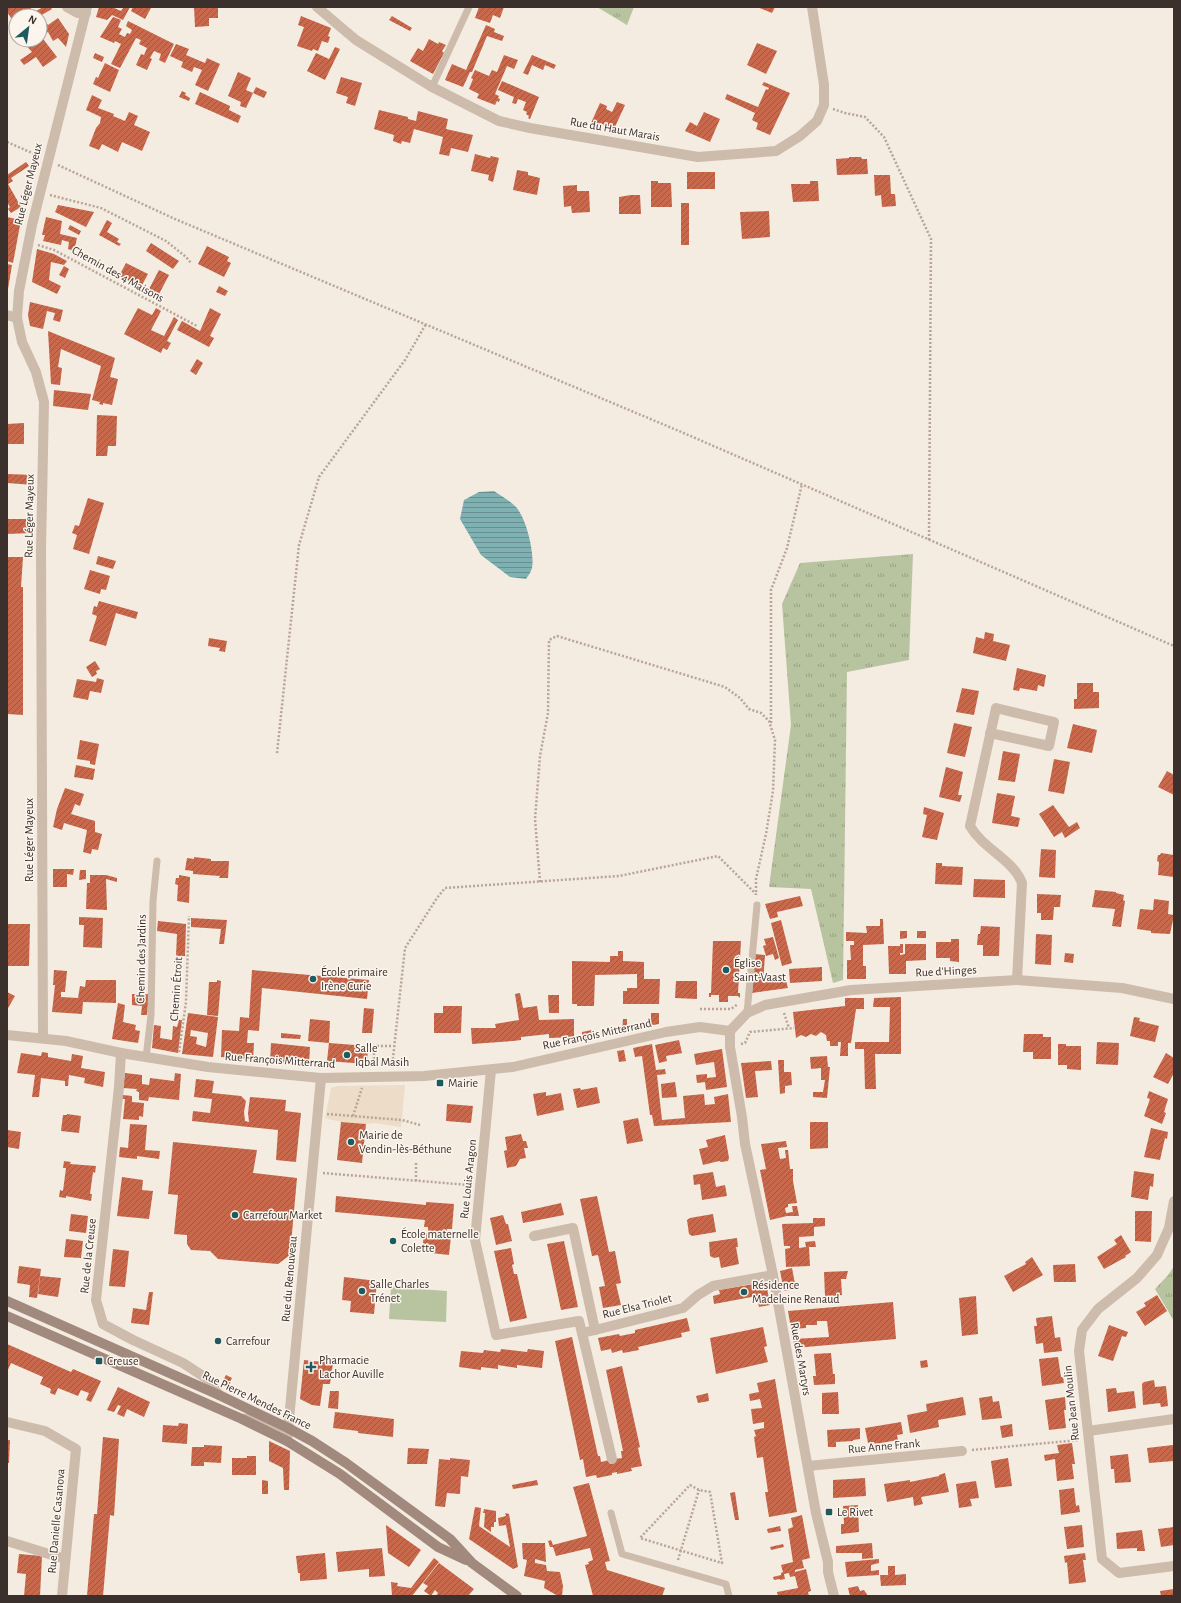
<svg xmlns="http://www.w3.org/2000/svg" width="1181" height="1603" font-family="'Alegreya Sans',sans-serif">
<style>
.grass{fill:url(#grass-tufts)}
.garden{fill:#b8c4a0}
.plaza{fill:#ecdcc8}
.water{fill:url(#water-rules)}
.building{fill:url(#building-hatch);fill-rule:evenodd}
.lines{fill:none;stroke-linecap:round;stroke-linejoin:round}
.path{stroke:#b9a596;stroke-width:2.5;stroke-dasharray:2 2;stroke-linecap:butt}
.service{stroke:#cdbbac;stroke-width:7}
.minor{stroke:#cdbbac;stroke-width:10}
.tertiary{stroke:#cdbbac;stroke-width:10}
.secondary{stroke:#a18a7d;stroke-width:10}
.poi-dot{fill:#1f5a5e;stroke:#fbf5ee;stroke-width:1.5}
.labels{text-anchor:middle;stroke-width:3;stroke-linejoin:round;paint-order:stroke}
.street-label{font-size:12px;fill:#3b302b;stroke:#fbf5ee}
.poi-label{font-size:12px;fill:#3b302b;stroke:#fbf5ee;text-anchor:start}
</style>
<defs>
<pattern id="grass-tufts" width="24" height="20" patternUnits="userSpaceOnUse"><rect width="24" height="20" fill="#b8c4a0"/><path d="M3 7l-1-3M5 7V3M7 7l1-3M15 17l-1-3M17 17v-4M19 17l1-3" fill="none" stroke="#97a083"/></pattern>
<pattern id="water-rules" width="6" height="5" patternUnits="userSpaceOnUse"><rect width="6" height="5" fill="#7fb0b2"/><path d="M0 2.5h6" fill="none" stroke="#699091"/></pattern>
<pattern id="building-hatch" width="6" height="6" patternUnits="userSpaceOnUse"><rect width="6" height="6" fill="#c8694b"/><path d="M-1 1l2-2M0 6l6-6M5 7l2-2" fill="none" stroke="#a4573f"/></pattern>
</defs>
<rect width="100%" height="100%" fill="#f4ebe1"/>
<g class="grass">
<polygon points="597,7 634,7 627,25"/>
<polygon points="913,554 909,660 847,672 843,980 833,983 811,889 769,887 791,725 782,604 800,563"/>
<polygon points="1174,1266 1174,1321 1155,1289 1169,1274"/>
</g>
<polygon class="garden" points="391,1287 447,1291 446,1322 389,1319"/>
<polygon class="plaza" points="405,1085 401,1127 375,1123 366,1124 341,1122 325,1118 331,1088 337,1086"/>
<path class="water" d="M494 491C501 496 509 500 515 506 526 516 535 554 532 568 531 572 528 576 526 579L510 577 481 555 460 519 464 500 479 492Z"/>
<g class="building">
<polygon points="8,7 33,7 20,16 16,16 16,19 13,21 7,12"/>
<polygon points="43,7 50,7 52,9 40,16 28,16"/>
<polygon points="99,7 112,7 121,11 124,7 130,7 123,20 112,15 107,20 96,17"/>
<polygon points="133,7 150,7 151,8 145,19 131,11"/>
<polygon points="194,7 218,7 218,18 209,18 209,26 195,27"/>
<polygon points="479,7 504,7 500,18 493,15 490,23 475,18"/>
<polygon points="757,7 775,7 772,13"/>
<polygon points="301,16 331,28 328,36 330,37 328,43 322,41 318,51 313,49 312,51 297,46 304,27 298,25"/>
<polygon points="392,16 412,28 410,31 389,20"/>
<polygon points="113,17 121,20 118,27 122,29 119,34 125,37 127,33 130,34 132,30 126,26 128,21 174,44 165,63 159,60 161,54 154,51 150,58 152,59 147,70 136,65 141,54 144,55 147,48 139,44 141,40 136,38 120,68 111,64 121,44 115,41 114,43 100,37"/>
<polygon points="58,18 69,34 66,47 58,38 53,41 48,32 43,35 40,31 40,27 46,23 48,25"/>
<polygon points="486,25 495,29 494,32 504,36 502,41 487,36 472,72 470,72 463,87 445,80 452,64 466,70"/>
<polygon points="40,35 57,57 43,67 36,57 24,65 20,60 32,52 24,43 28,40 40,40"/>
<polygon points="429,39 438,44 439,42 446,45 442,51 444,53 433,74 410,61 418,48 423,51"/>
<polygon points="757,43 777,51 766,74 747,65"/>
<polygon points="176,44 189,49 186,55 205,63 207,58 220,64 208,91 195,85 202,70 194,67 192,72 181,67 183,62 170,56"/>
<polygon points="335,47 340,49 325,80 307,71 316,53 329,59"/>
<polygon points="95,53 104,57 102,62 93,58"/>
<polygon points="504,55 518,60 514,69 507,66 495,94 499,96 498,98 500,99 499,102 497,101 495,105 477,98 479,94 469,89 473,79 471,78 475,70 489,76 492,70 497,72"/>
<polygon points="532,55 556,65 554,69 545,65 543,70 532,65 528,75 523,73"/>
<polygon points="105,63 119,70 110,92 93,84 96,77 98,78"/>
<polygon points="238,72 251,78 246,90 253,93 246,108 240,106 241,102 228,96"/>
<polygon points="341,77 362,83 355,106 346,103 348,97 336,93"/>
<polygon points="502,81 539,97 530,119 528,118 529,116 526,114 527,112 523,110 526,102 518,99 516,104 512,103 514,97 498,90"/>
<polygon points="764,82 790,93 770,135 756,129 758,123 752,120 755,113 725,99 727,94 758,107 766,89 768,90 769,88 762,85"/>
<polygon points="256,87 267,92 264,98 253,93"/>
<polygon points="182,91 186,93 185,95 190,98 189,101 179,97"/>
<polygon points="200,92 230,106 229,110 241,116 238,123 195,104"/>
<polygon points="92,95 102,100 98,108 114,114 113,116 125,121 129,112 138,116 134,125 150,132 142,151 122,142 118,152 102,144 99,150 89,146 96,128 100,123 101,117 86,110"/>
<polygon points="617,102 625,105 614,129 600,123 598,126 591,123 600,103 607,106 606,109 612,112"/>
<polygon points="379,110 408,117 408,119 416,121 418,111 448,119 446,129 473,135 468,152 451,148 449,156 439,154 443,137 414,129 410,143 402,141 401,144 393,141 394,135 374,129"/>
<polygon points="704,112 720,119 710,142 685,131 690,122 697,126"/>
<polygon points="475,154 490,158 491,156 499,158 493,182 488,180 489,175 471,171"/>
<polygon points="849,157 861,157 862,159 867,159 868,174 837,175 836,159 849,158"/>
<polygon points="26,162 29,166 11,178 13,181 8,184 21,207 11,213 8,209 10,207 7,202 7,175"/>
<polygon points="517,170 528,172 528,175 540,178 537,195 513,190"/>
<rect x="687" y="172" width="28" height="17"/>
<polygon points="874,175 890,175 891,194 895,194 896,206 882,207 881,195 875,196"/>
<polygon points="651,181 658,181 658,183 671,183 672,207 651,207"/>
<polygon points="810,181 818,181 819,201 793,202 791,184 810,184"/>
<polygon points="577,185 577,191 589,191 590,212 572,213 571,206 564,207 563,186"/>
<polygon points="631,195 640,195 641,214 619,214 619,197"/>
<rect x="681" y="203" width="8" height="42"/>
<polygon points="58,205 94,212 86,227 55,212"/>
<polygon points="769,211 770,237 742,239 740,212"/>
<polygon points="7,217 21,220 13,263 7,261"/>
<polygon points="46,217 62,221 60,234 77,238 74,251 68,249 69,242 62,240 61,245 43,241 45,235 42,235"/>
<polygon points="107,220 112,223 107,232 119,239 117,242 121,244 119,246 99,235"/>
<polygon points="70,225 81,231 79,235 68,229"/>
<polygon points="151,243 179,261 173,269 146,251"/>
<polygon points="207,246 229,257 227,261 231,263 224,277 198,264"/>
<polygon points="37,249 54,254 67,261 64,265 51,262 49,280 61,286 57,294 32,282"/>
<polygon points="126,263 148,274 141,287 119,276"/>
<polygon points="7,264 12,265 8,289 7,289"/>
<polygon points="64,266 69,269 65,278 59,275"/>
<polygon points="159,270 169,275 158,296 148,291"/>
<polygon points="219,286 228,291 225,296 216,292"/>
<polygon points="30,302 63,310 60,322 53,320 55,313 47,311 43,329 30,326 28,315"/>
<polygon points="138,308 152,315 156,308 161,311 151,330 164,336 174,317 178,320 167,341 171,343 167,350 163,348 161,353 124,334"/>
<polygon points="210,308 221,314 210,336 214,338 209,347 177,330 182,321 200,331"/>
<polygon points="48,331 115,358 110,377 118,379 112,405 103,403 103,405 99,404 100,402 92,400 101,366 61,349 58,367 62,368 60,385 51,384"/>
<polygon points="197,359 203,363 196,375 190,371"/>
<polygon points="54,390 91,394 88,410 53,406"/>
<polygon points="97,415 117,416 116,446 108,446 107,456 96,456"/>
<polygon points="24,423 24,444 7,444 7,424"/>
<polygon points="7,474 34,475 34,485 7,483"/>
<polygon points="88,498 104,503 89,554 73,549 77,535 72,533 75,525 79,526"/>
<polygon points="7,519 31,519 31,533 7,534"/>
<polygon points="98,556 116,561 113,569 96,564"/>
<polygon points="7,557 23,557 21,587 23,587 23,715 7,714"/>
<polygon points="90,570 110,576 106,590 101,589 100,594 84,589"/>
<polygon points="99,601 138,612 136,619 116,613 106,646 89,641 97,616 92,614 94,606 97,607"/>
<polygon points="985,632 994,634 993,641 1010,645 1006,661 973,653 976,637 984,639"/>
<polygon points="209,638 227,641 225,652 219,651 220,648 208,646"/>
<polygon points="95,661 100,669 96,671 97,674 92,677 86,667"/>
<polygon points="1017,668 1046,675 1044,687 1038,685 1037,691 1020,688 1019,691 1013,690"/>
<polygon points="97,678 104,680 101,693 90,691 88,700 73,697 77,679 96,682"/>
<polygon points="1077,683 1093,683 1093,692 1099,692 1099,708 1074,709 1074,699 1077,699"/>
<polygon points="962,688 979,691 974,715 956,712"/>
<polygon points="954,723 972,727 965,757 947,753"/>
<polygon points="1073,724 1097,730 1092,753 1067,748"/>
<polygon points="80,740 99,744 95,765 90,764 90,761 77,759"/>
<polygon points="1003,751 1020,754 1015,782 998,780"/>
<polygon points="1054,759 1070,762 1064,794 1048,791"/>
<polygon points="76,765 95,769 93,780 74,777"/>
<polygon points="946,767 963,772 958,795 962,795 960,802 939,797"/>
<polygon points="1167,771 1174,775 1174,795 1158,787"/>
<polygon points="65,788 84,794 80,806 75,804 71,814 95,821 95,832 102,834 98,850 92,849 91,854 83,852 87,830 64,823 62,830 53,827 57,809"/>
<polygon points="997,793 1015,796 1011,816 1020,818 1018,827 992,823"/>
<polygon points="1053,805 1069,827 1077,822 1080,828 1065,838 1062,832 1054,837 1039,814"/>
<polygon points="924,807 944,813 937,840 922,837 927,815 923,814"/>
<polygon points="1041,849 1056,850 1055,878 1039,877"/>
<polygon points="1161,853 1174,855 1174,877 1158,875 1159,862 1157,861 1158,855 1160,855"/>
<polygon points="194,857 211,859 211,861 229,861 228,878 219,878 220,876 193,874 193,871 185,870 187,858 194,859"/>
<polygon points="936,863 942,863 942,866 963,867 962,885 935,884"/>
<polygon points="53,869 74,869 73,875 67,874 67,887 53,887"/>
<polygon points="80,870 86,870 86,879 79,880"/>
<polygon points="90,875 106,875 117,878 117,882 106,879 107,910 86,909 87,883 90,883"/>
<polygon points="179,875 190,877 189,903 177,901 178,885 175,884 176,878 179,878"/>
<polygon points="974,879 1005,880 1005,898 973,897"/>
<polygon points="1095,890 1116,892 1116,893 1124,895 1123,900 1125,901 1121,927 1112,926 1115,909 1092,907"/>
<polygon points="1037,894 1061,895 1060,907 1054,907 1053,920 1041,920 1041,913 1037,913"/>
<polygon points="800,896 803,906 777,912 778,917 770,919 765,904"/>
<polygon points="1154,899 1169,901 1168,914 1174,915 1170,934 1151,933 1151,931 1137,929 1140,909 1153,910"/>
<polygon points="79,917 103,918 102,948 83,947 84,925 79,925"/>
<polygon points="191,918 227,920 224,944 219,944 221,929 191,927"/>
<polygon points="880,919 883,919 884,944 863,945 863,966 866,966 866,979 847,979 847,960 851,960 850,945 854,945 854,941 846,941 846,932 867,933 866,926 880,926"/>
<polygon points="781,920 792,963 782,966 771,923"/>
<polygon points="158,921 186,924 185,956 176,956 177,934 157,931"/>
<polygon points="7,924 30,924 29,966 7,966"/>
<polygon points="981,926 1000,927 999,956 983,956 983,945 977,945 978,934 980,934"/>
<polygon points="900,931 907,931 907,938 900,939"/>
<rect x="917" y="931" width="9" height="7"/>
<polygon points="1036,934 1052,935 1051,965 1035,964"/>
<polygon points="773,937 779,958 775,960 773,954 766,956 763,946 766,945 764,939"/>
<polygon points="951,939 959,939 959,962 950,961 950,958 936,958 936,942 951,942"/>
<polygon points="713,941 741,941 738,993 740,993 740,998 738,996 728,996 728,1002 719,1002 719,995 711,995 711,997 709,997 709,993 711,993"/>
<polygon points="900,944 903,944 903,953 900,953 900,955 905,954 905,944 926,944 926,960 906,961 906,974 889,974 888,946 900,946"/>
<polygon points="618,951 623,951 623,961 644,962 644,979 660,979 659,1004 623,1004 623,991 627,991 627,988 637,988 637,974 595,975 594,1006 577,1006 577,1004 572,1004 572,961 610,962 610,956 618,956"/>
<polygon points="1065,953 1074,954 1073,963 1064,962"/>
<polygon points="755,954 765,955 763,983 776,980 775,976 784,974 788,988 752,993"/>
<polygon points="822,967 822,981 790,983 789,969"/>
<polygon points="54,970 67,971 65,992 61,992 61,997 78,998 80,986 85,987 86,980 116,980 116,1003 83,1002 82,1014 52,1012 55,985 53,985"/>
<polygon points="252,970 369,980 367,999 262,988 259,1031 248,1030 247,1043 254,1043 253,1060 221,1057 222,1030 239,1031 240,1017 249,1018"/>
<polygon points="217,980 221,981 218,1016 207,1015 209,982 217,982"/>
<polygon points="676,981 697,981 697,999 675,998"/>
<polygon points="7,992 15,996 7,1010"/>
<polygon points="520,993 523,1008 537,1006 539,1020 574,1019 574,1037 549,1038 549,1034 521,1037 521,1040 513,1041 472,1044 471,1028 496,1028 495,1024 519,1020 515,994"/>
<polygon points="132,994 149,994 147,1015 141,1015 142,1006 132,1005"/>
<polygon points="548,995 559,995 559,1013 549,1013"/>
<polygon points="901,997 901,1054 875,1054 876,1089 865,1089 864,1049 855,1049 855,1042 889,1042 890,1007 873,1007 874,998"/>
<polygon points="845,998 864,998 864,1009 856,1009 851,1043 848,1043 848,1056 840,1056 841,1042 838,1042 838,1046 830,1046 830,1041 827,1041 826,1035 821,1032 816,1036 811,1034 806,1037 801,1035 796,1038 793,1012 845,1006"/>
<polygon points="118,1003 125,1005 123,1022 136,1025 135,1030 140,1031 138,1043 112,1039"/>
<polygon points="443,1006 462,1006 461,1033 434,1033 434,1013 443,1013"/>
<polygon points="364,1008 374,1009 372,1033 362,1033"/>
<path d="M188 1013 218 1017 213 1057 182 1054ZM191 1030 208 1033 206 1047 196 1044 197 1037 190 1036Z"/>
<polygon points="651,1013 659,1013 659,1024 647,1026 648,1023 651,1022"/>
<polygon points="1134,1017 1140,1018 1139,1021 1159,1026 1155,1042 1130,1036"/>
<polygon points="310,1019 330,1021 329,1043 308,1041"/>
<polygon points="623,1019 627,1019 627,1031 622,1032"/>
<polygon points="179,1020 182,1020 178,1053 152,1048 154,1025 161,1026 160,1038 172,1040 173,1026 177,1027"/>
<polygon points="592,1030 593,1037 582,1040 582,1032"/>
<polygon points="281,1033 301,1035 300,1039 281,1038"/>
<polygon points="1024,1034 1043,1034 1043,1037 1051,1037 1051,1059 1033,1059 1033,1052 1023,1052"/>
<polygon points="679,1040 682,1053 666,1056 667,1061 659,1063 655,1045"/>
<polygon points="1097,1042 1119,1043 1118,1065 1096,1064"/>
<polygon points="271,1043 310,1047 309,1065 270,1062"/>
<polygon points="329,1043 368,1046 367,1064 327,1061"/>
<polygon points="652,1044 656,1070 665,1069 666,1074 657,1075 662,1120 685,1118 683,1096 704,1094 705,1105 715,1104 714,1097 728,1094 731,1122 654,1126 652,1115 650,1115 642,1056 635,1057 633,1048"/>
<polygon points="1058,1044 1066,1044 1066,1046 1081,1046 1081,1070 1067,1069 1067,1065 1058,1065"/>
<polygon points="722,1049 727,1087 706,1090 705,1082 697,1083 696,1075 707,1074 707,1078 716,1077 714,1062 696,1065 694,1054"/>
<polygon points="624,1050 626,1061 619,1062 617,1051"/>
<polygon points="42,1052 48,1053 48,1057 71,1061 72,1054 83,1056 81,1068 105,1072 103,1087 84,1083 85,1078 69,1075 68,1086 65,1086 65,1081 41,1078 39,1097 32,1097 35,1075 17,1073 21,1053 41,1056"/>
<polygon points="1166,1053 1174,1058 1174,1073 1168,1084 1153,1077"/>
<polygon points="827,1056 828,1067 830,1067 827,1098 813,1097 813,1092 823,1092 825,1080 821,1080 821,1068 811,1069 810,1057"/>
<polygon points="778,1060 784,1060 784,1072 791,1072 792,1085 785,1086 785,1093 780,1094"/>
<polygon points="771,1061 772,1070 755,1071 758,1097 746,1098 741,1063"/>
<polygon points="125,1073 142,1075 142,1084 149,1085 150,1078 174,1081 175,1073 181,1074 179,1100 149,1097 148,1101 139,1100 139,1092 136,1091 137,1089 123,1088"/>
<polygon points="196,1079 214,1081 212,1093 241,1096 246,1101 244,1112 245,1121 249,1122 248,1113 250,1097 286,1100 285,1111 301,1113 296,1162 276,1160 278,1130 192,1121 193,1111 210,1113 212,1099 194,1097"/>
<polygon points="675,1082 677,1097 662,1098 661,1084"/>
<polygon points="597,1087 600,1103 577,1108 573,1089 580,1088 581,1090"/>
<polygon points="1149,1091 1168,1099 1164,1112 1166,1113 1162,1124 1144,1116 1150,1099 1147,1098"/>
<polygon points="546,1092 546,1096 561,1093 564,1110 537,1116 533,1094"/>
<polygon points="123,1095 132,1096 132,1102 144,1103 143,1117 139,1116 139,1120 123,1119 125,1099 122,1099"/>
<polygon points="447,1104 473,1106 471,1123 446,1121"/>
<polygon points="67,1114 81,1116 79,1133 61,1131 63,1115 67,1115"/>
<polygon points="638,1118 643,1141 627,1144 623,1121"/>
<polygon points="341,1122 366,1124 362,1163 337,1160"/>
<polygon points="810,1122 828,1122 828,1148 810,1149"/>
<polygon points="130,1124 147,1125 145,1150 160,1151 159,1159 137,1156 137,1159 119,1157 120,1147 128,1148"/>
<polygon points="1151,1128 1168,1132 1167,1139 1165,1138 1160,1160 1144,1157"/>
<polygon points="7,1130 21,1132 19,1149 7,1147"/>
<polygon points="521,1134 523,1141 526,1141 528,1148 524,1148 526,1158 520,1159 516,1166 507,1168 504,1151 507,1150 505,1137"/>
<polygon points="725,1135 729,1158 728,1161 721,1162 719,1161 703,1165 699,1149 708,1147 706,1140"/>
<polygon points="786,1141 787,1147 778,1148 780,1159 786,1158 785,1150 788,1150 790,1169 793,1169 793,1181 797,1203 788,1204 788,1207 785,1208 786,1213 793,1212 792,1206 797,1206 799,1216 787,1216 770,1220 760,1170 766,1169 761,1144"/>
<polygon points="173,1142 257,1150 253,1173 297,1178 290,1255 278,1264 218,1259 210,1251 191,1250 187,1244 187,1235 174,1234 178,1195 168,1194"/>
<polygon points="64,1161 71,1162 70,1164 96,1166 95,1173 93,1172 90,1194 92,1194 91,1201 66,1196 66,1198 59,1197 60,1190 63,1191 66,1168 63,1168"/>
<polygon points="1134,1171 1154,1174 1153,1187 1150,1186 1148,1200 1131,1197"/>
<polygon points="713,1172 716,1187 725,1185 727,1196 702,1200 700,1184 694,1185 693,1175"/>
<polygon points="122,1177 143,1180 142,1190 153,1191 149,1219 117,1216"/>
<polygon points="336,1196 426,1205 426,1202 454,1204 452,1229 447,1229 446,1235 451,1236 449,1255 422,1252 424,1233 428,1234 428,1227 424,1227 425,1220 335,1212"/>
<polygon points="597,1196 609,1252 615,1251 621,1283 616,1284 621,1305 603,1308 599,1287 605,1286 598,1255 592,1256 580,1199"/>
<polygon points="561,1203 564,1215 523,1223 521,1212"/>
<polygon points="1135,1211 1152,1211 1151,1242 1135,1241"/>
<polygon points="71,1214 88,1216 86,1233 69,1231"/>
<polygon points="713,1214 716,1232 692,1236 689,1234 687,1220 690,1218"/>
<polygon points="503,1215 506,1224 508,1224 512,1241 496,1245 490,1218"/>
<polygon points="813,1218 825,1218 825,1226 814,1227 814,1236 799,1237 799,1248 806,1247 805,1242 815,1241 816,1247 809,1247 810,1266 786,1267 785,1249 790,1248 790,1246 784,1246 782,1224 813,1223"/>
<polygon points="1121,1235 1131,1252 1125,1256 1126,1257 1104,1269 1097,1257 1117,1244 1114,1240"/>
<polygon points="737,1238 738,1247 736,1247 739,1264 721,1268 719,1257 714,1258 710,1256 709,1242"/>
<polygon points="66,1239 83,1241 81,1258 64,1257"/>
<polygon points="564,1241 578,1307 561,1310 547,1244"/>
<polygon points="511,1248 514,1264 512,1265 514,1274 517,1274 527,1318 510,1322 494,1251"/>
<polygon points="113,1249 129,1251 125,1287 109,1286"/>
<polygon points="1032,1257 1043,1275 1013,1292 1004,1276 1026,1264 1025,1262"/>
<polygon points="1075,1264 1076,1282 1054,1282 1053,1265"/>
<polygon points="19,1266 41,1269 37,1298 29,1297 30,1285 17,1283"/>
<polygon points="792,1268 796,1289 784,1291 780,1271"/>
<polygon points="848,1271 846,1279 841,1279 842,1295 832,1296 831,1299 827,1299 825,1296 824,1272"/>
<polygon points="40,1276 61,1278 58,1297 38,1294"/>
<polygon points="344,1277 377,1281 374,1314 350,1312 351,1301 342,1300"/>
<polygon points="766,1282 770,1305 759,1307 757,1296 714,1304 713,1296 720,1294 719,1290"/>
<polygon points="149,1292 153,1292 149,1325 131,1323 133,1308 146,1310"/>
<polygon points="1157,1295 1167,1311 1145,1326 1136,1312 1146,1306 1144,1303"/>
<polygon points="976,1296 978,1334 962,1336 959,1298"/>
<polygon points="893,1302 896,1339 795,1348 793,1339 829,1337 827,1321 817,1321 817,1325 806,1325 806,1328 791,1329 788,1311"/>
<polygon points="1052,1316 1055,1338 1060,1337 1062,1351 1044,1353 1043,1343 1036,1344 1034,1326 1037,1326 1036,1318"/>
<polygon points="687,1318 690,1331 681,1333 682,1337 638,1347 639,1350 623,1353 622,1350 612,1353 611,1349 601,1351 598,1338 619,1334 620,1336 635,1333 635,1330"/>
<polygon points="1109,1325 1128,1332 1126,1337 1122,1336 1113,1361 1098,1356"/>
<polygon points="763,1327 767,1346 764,1347 768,1362 716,1374 710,1338"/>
<polygon points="572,1337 598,1456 600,1456 601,1462 609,1460 610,1464 615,1463 615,1459 622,1458 621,1451 623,1451 606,1370 622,1366 640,1447 638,1448 642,1466 631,1468 632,1471 617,1474 617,1472 612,1473 612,1475 597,1478 596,1475 586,1477 583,1459 580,1460 555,1341"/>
<polygon points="7,1344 71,1372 73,1369 101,1381 91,1402 86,1400 89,1393 81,1390 78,1396 58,1388 55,1395 50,1393 51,1389 40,1384 43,1377 11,1363 7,1372"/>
<polygon points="501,1349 527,1352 528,1349 544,1351 542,1368 517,1365 517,1368 498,1365 498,1369 481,1367 481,1370 459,1367 461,1351 483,1353 484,1350 500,1352"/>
<polygon points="831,1353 833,1374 835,1374 835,1384 814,1385 813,1376 816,1376 814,1354"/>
<polygon points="1058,1357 1061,1377 1063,1377 1064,1383 1042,1386 1039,1359"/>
<polygon points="304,1360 333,1363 330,1384 323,1384 320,1406 312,1405 300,1399"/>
<polygon points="927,1360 928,1367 921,1368 920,1361"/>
<polygon points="226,1375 232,1378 229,1384 223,1381"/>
<polygon points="775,1379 797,1512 769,1517 765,1492 768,1492 763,1457 757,1458 754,1437 756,1436 754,1430 764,1428 764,1422 753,1424 751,1409 762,1408 760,1399 750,1401 749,1394 759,1392 757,1383"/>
<polygon points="1154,1380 1155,1387 1166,1386 1168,1406 1161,1407 1160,1403 1143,1405 1142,1384 1144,1382"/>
<polygon points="118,1387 150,1402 144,1417 127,1409 124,1417 117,1414 121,1406 118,1405 114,1412 107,1410"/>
<polygon points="1116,1388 1117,1393 1134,1391 1136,1408 1108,1412 1106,1389"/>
<polygon points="330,1391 339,1391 338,1409 328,1408"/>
<polygon points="838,1392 839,1414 822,1414 822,1393"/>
<polygon points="708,1393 709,1401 698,1403 696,1396"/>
<polygon points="992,1396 993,1402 999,1401 1002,1418 982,1420 979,1398"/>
<polygon points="963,1397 966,1415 938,1420 939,1427 910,1433 907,1415 927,1411 926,1404"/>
<polygon points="1065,1397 1066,1410 1064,1410 1066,1428 1049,1430 1045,1400"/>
<polygon points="335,1412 394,1419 393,1437 358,1433 358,1431 333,1428"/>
<polygon points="901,1422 903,1434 897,1435 898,1440 875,1444 874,1442 868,1443 865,1428"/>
<polygon points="179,1423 188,1424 187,1444 162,1442 163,1425 178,1426"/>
<polygon points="1012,1424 1013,1436 1002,1438 1000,1426"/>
<polygon points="860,1428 860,1439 853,1440 853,1441 836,1442 836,1447 828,1447 827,1430"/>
<polygon points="103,1437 119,1439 114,1516 110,1515 103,1596 87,1596 94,1514 97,1514"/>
<polygon points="7,1440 10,1440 9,1463 7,1463"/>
<polygon points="269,1441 290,1451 289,1490 284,1490 283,1468 269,1461"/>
<polygon points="1072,1443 1075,1464 1072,1464 1074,1479 1057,1481 1055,1459 1045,1461 1044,1455 1059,1453 1057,1445"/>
<polygon points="204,1445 222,1446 221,1463 204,1462 204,1466 191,1466 192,1447 204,1447"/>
<polygon points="1173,1445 1174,1461 1149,1463 1147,1448"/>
<polygon points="408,1448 429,1449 427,1464 407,1464"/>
<polygon points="1128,1454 1131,1482 1115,1483 1114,1469 1111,1469 1110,1456"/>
<polygon points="247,1456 256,1456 256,1475 232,1475 232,1458 247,1458"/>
<polygon points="450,1458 470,1460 468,1477 461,1476 460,1494 447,1493 445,1507 435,1506 439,1459 450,1460"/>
<polygon points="1008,1458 1012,1486 995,1488 991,1461"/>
<polygon points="945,1473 949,1492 921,1497 923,1504 914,1506 913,1497 887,1502 884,1484 910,1480 910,1482 939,1476 939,1475"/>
<polygon points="865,1478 866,1496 833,1498 833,1480"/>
<polygon points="262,1480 268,1481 268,1494 262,1494"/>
<polygon points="537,1480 538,1485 513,1489 512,1485"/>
<polygon points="976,1481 979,1498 970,1499 972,1506 959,1508 956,1484"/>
<polygon points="589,1483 610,1561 605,1562 607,1570 665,1588 662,1596 593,1596 585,1565 589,1564 588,1562 593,1560 590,1548 556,1556 553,1547 550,1547 548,1541 551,1540 553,1545 587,1536 573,1487"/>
<polygon points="1074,1488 1076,1506 1079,1505 1080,1512 1061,1515 1059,1490"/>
<polygon points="735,1492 739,1520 735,1520 730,1493"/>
<polygon points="858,1505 859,1532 841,1534 841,1524 844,1524 843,1506"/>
<polygon points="475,1507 481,1508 479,1526 510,1547 506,1525 499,1526 498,1518 506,1516 505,1513 509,1514 518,1567 513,1569 469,1539"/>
<polygon points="484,1509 496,1511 496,1522 494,1522 494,1527 491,1527 491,1532 484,1527 485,1513 483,1513"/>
<polygon points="802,1515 810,1558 802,1560 804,1568 795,1570 795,1572 806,1569 811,1591 808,1592 809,1596 778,1596 777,1592 798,1588 795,1576 790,1577 789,1573 784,1574 785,1579 780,1580 780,1579 774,1580 773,1577 781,1575 781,1573 783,1572 781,1565 793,1562 788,1529 793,1527 791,1518"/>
<polygon points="386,1525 421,1550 409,1567 388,1553"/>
<polygon points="1082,1525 1084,1547 1067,1549 1064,1527"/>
<polygon points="780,1526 781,1531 768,1533 767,1529"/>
<polygon points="1174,1527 1174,1545 1161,1547 1158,1529"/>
<polygon points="1142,1530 1145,1551 1137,1551 1137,1548 1117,1549 1116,1533"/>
<polygon points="522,1543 545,1543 546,1562 535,1559 535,1563 546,1565 547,1571 560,1572 563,1586 562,1596 558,1596 544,1588 545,1581 524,1576 527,1560 523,1559"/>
<polygon points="872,1543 873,1558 862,1559 862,1553 836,1553 836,1546"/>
<polygon points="783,1544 784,1547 771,1550 770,1547"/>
<polygon points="382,1548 385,1576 369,1577 369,1569 338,1572 336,1552"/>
<polygon points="325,1553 327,1579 300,1581 300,1573 298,1573 296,1556"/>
<polygon points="1085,1553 1086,1560 1083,1560 1086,1582 1069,1584 1067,1562 1065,1563 1064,1556"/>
<polygon points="19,1554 42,1556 40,1596 24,1596 26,1574 17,1573"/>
<polygon points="434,1558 439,1562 412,1596 392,1596 391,1582 398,1583 397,1586 411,1588"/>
<polygon points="879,1559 879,1563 871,1565 871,1571 879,1570 879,1575 847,1577 845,1562"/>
<polygon points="439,1563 474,1589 468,1596 436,1596 438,1593 435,1590 431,1596 424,1591 428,1586 423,1583"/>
<polygon points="888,1566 895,1566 895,1575 906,1574 906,1585 881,1586 880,1575 888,1575"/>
<polygon points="858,1586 860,1591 864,1590 868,1596 850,1596 848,1588"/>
<polygon points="1174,1589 1174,1596 1161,1596 1160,1591"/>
</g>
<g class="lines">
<g class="path">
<polyline points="833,109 845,113 865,117 884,137 931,239 929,540"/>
<polyline points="7,142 39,156"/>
<polyline points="58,165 175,219 679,431 1174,646"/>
<polyline points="50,195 101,208 166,241 186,257 191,263"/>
<polyline points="38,245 54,250 197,326"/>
<polyline points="771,723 771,590 787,548 802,484"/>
<polyline points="277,753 299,545 319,477 405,360 426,324"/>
<polyline points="540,882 535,819 540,756 548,713 549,640 557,636 725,687 740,698 749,709 761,713 769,721 775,740 773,791 766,834 756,879 756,895"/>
<polyline points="700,1009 731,1009 738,1004"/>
<polyline points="784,1013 789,1028"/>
<polyline points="741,1044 745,1043 750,1032 794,1028"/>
<polyline points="179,1052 186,1002 189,916"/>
<polyline points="374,1067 374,1046 393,1046"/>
<polyline points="392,1067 405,948 437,898 445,888 619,876 718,856 756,894"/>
<polyline points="327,1114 402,1120 420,1125"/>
<polyline points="353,1116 362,1088"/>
<polyline points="416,1163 416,1181"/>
<polyline points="323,1173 469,1185"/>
<polyline points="972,1450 1079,1440"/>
<polygon points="690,1485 699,1490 710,1492 722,1563 640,1538"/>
<polyline points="678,1560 699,1490"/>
</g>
<g class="service">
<polyline points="432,87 469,7"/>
<polyline points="747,1013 757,905"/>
<polyline points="146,1058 151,1015 153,901 157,861"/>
<polyline points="611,1513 622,1554 726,1584 729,1596"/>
</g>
<g class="minor">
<polyline points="67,7 78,13 86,13"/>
<polyline points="317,7 356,40 432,87 499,121 530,128 698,157 776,151 800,136 817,121 824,105 824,85 812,7"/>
<polyline points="7,315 17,318"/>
<path d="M990 733 1049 746 1054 722 996 708 970 826C983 849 1013 859 1022 883L1017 980"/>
<polyline points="121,1053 119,1087 96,1300 103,1324 133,1340 183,1363 209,1380 219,1395"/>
<polyline points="491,1070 475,1240 496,1335 579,1321 582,1333 595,1330"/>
<polyline points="1174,1201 1169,1228 1157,1255 1137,1278 1098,1309 1082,1330 1079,1351 1102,1559 1119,1573 1174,1566"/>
<polyline points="534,1236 573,1228 595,1330 683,1308 698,1295 713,1286 773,1275"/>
<polyline points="582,1333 612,1459"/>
<polyline points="242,1419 256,1418 287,1434"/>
<polyline points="7,1422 45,1431 76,1449 62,1596"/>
<polyline points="1088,1431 1174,1419"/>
<polyline points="287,1441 321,1078"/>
<polyline points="808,1466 962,1451"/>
<polyline points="7,1541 65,1559"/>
</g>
<g class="tertiary">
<polyline points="730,1031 730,1047 742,1117 745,1144 773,1275 816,1513 828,1562 828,1572 834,1596"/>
<polyline points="730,1031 747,1013 765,1005 851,990 1017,980 1122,988 1174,999"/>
<polyline points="7,1035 66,1041 121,1053 208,1067 321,1078 424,1076 513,1067 666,1032 700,1027 730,1031"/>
<polyline points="43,1038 41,549 44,402 36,372 22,342 17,318 19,291 32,225 87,7"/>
</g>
<g class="secondary">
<polyline points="7,1301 219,1395 288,1428 312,1441 346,1463 450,1539 472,1563 517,1596"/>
<polyline points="7,1316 242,1419 287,1441 340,1474 438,1547 466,1560"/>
</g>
</g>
<g class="poi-dot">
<circle cx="726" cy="970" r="4"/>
<circle cx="313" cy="979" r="4"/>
<circle cx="347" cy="1055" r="4"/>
<rect x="436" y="1079" width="8" height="8" rx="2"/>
<circle cx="351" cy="1142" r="4"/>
<circle cx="235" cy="1215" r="4"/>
<circle cx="393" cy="1241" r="4"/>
<circle cx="362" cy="1291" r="4"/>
<circle cx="744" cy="1292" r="4"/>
<circle cx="218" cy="1341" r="4"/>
<rect x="95" y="1357" width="8" height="8" rx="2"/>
<path d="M309 1361h4v4h4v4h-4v4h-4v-4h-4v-4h4z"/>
<rect x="825" y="1508" width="8" height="8" rx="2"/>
</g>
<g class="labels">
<g class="street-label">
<text transform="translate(615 129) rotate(10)" y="4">Rue du Haut Marais</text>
<text transform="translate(28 184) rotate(-76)" y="4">Rue Léger Mayeux</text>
<text transform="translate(118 274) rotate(29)" y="4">Chemin des 4 Maisons</text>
<text transform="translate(29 516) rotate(-89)" y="4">Rue Léger Mayeux</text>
<text transform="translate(29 840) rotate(-90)" y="4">Rue Léger Mayeux</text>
<text transform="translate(141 959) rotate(-89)" y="4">Chemin des Jardins</text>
<text transform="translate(946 971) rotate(-3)" y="4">Rue d'Hinges</text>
<text transform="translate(176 989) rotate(-86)" y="4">Chemin Étroit</text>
<text transform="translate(597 1034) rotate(-12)" y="4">Rue François Mitterrand</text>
<text transform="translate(280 1060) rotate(4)" y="4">Rue François Mitterrand</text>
<text transform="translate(468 1179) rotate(-84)" y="4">Rue Louis Aragon</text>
<text transform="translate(88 1256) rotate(-84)" y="4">Rue de la Creuse</text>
<text transform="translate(289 1279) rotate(-85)" y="4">Rue du Renouveau</text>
<text transform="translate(637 1306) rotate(-14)" y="4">Rue Elsa Triolet</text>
<text transform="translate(801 1359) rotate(80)" y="4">Rue des Martyrs</text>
<text transform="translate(257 1400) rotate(26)" y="4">Rue Pierre Mendes France</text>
<text transform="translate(1071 1403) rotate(-96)" y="4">Rue Jean Moulin</text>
<text transform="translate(884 1446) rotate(-5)" y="4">Rue Anne Frank</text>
<text transform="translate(56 1521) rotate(-85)" y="4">Rue Danielle Casanova</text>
</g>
<g class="poi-label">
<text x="734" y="967">Église<tspan x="734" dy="14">Saint-Vaast</tspan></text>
<text x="321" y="976">École primaire<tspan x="321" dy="14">Irène Curie</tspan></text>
<text x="355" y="1052">Salle<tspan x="355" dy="14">Iqbal Masih</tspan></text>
<text x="448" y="1087">Mairie</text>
<text x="359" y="1139">Mairie de<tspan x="359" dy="14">Vendin-lès-Béthune</tspan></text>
<text x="243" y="1219">Carrefour Market</text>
<text x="401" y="1238">École maternelle<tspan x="401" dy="14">Colette</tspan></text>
<text x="370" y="1288">Salle Charles<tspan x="370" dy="14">Trénet</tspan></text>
<text x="752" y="1289">Résidence<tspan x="752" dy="14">Madeleine Renaud</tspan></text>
<text x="226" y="1345">Carrefour</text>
<text x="319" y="1364">Pharmacie<tspan x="319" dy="14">Lachor Auville</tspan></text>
<text x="107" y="1365">Creuse</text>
<text x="837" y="1516">Le Rivet</text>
</g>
</g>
<rect width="1181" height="1603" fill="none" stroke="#3b302b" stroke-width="16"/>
<g transform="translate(28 28) rotate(29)"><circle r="19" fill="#fbf5ee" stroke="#aea6a0"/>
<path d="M0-3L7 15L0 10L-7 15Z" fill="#1f5a5e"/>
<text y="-6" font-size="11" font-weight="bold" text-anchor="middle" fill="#3b302b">N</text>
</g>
</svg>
